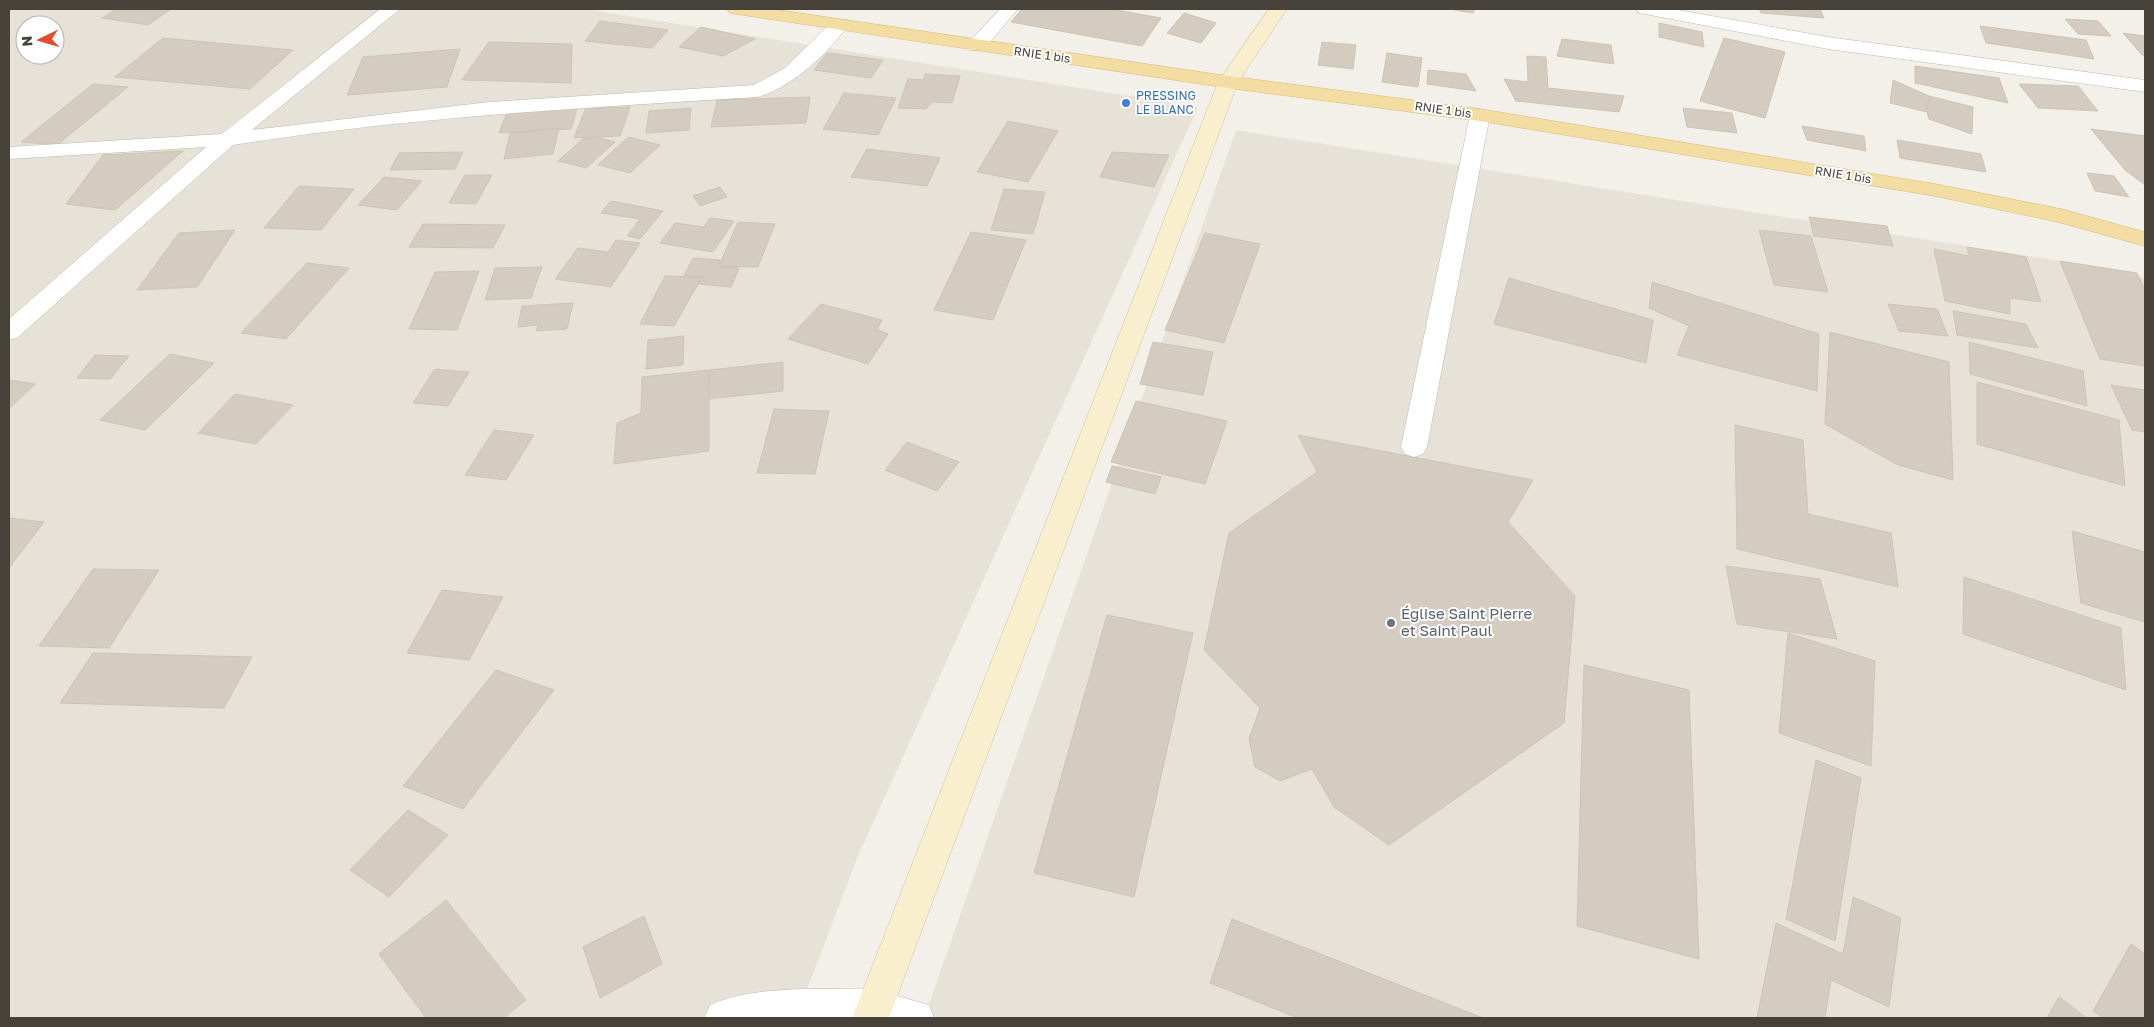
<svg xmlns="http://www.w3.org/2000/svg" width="2154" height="1027" font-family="'Golos Text',sans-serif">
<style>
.residential{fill:#e6e2d8;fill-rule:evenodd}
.building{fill:#d4ccc0;stroke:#cec4b4}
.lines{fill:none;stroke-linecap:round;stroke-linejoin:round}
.street-casing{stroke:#beb8ad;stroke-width:1}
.secondary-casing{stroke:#cec29e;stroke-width:1}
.primary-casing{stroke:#d8ba73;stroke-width:1}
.street{fill:#fff;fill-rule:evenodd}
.secondary{fill:#f9efce;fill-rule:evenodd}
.primary{fill:#f4dda2;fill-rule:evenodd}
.shop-dot{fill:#3f7fe0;stroke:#fff;stroke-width:2}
.worship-dot{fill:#6b7280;stroke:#fff;stroke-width:2}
.labels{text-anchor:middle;stroke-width:4;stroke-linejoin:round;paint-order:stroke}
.far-street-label{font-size:12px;fill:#464139;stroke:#fff}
.far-shop-label{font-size:12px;fill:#366cbe;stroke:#fff;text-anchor:start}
.worship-label{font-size:15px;fill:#5b616d;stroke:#fff;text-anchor:start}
</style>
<rect width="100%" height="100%" fill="#f3f0ea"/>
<g class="residential">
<path d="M9 9H584L1198 107 858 856 796 1018H9ZM25 25H55V55H25Z"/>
<polygon points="1236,130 2105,268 2145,278 2145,1018 924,1018"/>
</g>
<g class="building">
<polygon points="116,9 171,9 148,25 102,18"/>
<polygon points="1022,9 1111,9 1161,18 1142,46 1011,22"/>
<polygon points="1449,9 1475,9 1473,13"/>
<polygon points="1759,9 1820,9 1824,18 1761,13"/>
<polygon points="1184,13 1216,23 1201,43 1167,33"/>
<polygon points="2065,19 2098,21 2111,36 2078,34"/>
<polygon points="600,21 668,30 652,48 585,41"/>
<polygon points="1659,23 1702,32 1704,47 1659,37"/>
<polygon points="1980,26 2086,40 2094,59 1986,43"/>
<polygon points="701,27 755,39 723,56 679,47"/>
<polygon points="2123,33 2145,36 2145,55 2142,55"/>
<polygon points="163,38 293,50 250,89 115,77"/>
<polygon points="1724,38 1785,52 1765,118 1700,101"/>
<polygon points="1562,39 1611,45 1614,64 1557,56"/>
<polygon points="489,42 572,44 571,83 462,80"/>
<polygon points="1322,42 1356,45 1353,69 1318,65"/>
<polygon points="460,49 447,87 347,95 363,57"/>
<polygon points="827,53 883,60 871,78 814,70"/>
<polygon points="1387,53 1422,58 1418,87 1382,82"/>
<polygon points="1527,56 1546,57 1548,88 1624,96 1619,112 1516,101 1504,79 1528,82"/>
<polygon points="1915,66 1999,78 2008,103 1915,83"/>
<polygon points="1428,70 1466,74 1476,91 1427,84"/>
<polygon points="925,74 960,76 952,103 932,102 926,109 898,108 908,79 923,80"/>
<polygon points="1893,80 1929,96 1927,112 1890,103"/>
<polygon points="93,84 128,87 57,145 21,142"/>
<polygon points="2019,84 2078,86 2098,111 2038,108"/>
<polygon points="844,93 896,98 878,135 823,129"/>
<polygon points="1929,96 1973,107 1972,134 1929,119 1927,112"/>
<polygon points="810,97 806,123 711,127 717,100"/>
<polygon points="578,105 571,129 499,133 508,110"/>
<polygon points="630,107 620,136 574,138 586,108"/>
<polygon points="691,108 689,130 646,133 649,111"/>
<polygon points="1683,108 1732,113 1737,133 1687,127"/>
<polygon points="1008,121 1058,131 1028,182 977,172"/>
<polygon points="1802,126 1864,136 1866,151 1807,140"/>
<polygon points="559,128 553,154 504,159 510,133"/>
<polygon points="2091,129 2145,136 2145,185 2125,170"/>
<polygon points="596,137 615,142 586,168 558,161 584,138"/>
<polygon points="628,137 660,145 630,173 598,165"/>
<polygon points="1897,140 1981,154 1986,172 1900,158"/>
<polygon points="867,149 928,156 940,158 927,186 851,177"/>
<polygon points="183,151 115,210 66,204 103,155"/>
<polygon points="463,152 455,169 390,170 399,153"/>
<polygon points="1112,152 1169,155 1154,187 1100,177"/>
<polygon points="2087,173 2114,176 2129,197 2095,191"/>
<polygon points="465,175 492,175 476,204 449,203"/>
<polygon points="384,177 422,181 397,210 358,205"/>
<polygon points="299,186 354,189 321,230 264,228"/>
<polygon points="720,187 727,197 700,206 693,196"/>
<polygon points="1004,189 1045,192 1033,234 991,230"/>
<polygon points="611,201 663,211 640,239 627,236 640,219 601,213"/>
<polygon points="1809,217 1887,226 1893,246 1814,236"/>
<polygon points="710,218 734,221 713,252 660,243 675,223 704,227"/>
<polygon points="738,222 775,224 758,267 719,266"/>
<polygon points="423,224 505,225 493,248 409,247"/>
<polygon points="235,230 197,287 137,290 179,233"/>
<polygon points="1759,230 1811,236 1828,292 1774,285"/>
<polygon points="971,232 1026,240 993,320 934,310"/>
<polygon points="1205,233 1260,244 1224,343 1165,330"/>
<polygon points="616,240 640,243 611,287 555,279 578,248 608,252"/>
<polygon points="1967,247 2026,257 2041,302 2010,298 2010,314 1945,301 1934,249 1969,256"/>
<polygon points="693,258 720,260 719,266 739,268 731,287 698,284 702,277 684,276"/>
<polygon points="2060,261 2137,273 2145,290 2145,323 2142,323 2145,329 2145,366 2100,359"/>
<polygon points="307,263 349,268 286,339 241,333"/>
<polygon points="542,267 531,298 485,300 495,268"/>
<polygon points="479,271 457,330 409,329 435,272"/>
<polygon points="665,276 702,277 674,326 640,324"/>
<polygon points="1509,278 1653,320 1646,363 1494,324"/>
<polygon points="1652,282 1819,334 1817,391 1677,355 1689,326 1649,308"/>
<polygon points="573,303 567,329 536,331 538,325 518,327 522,306"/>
<polygon points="821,304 882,320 877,329 888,334 868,364 788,339"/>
<polygon points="1888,304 1937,309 1948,336 1899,331"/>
<polygon points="1953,311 2026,324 2038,348 1957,335"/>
<polygon points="1830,332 1949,362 1953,480 1898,465 1825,424"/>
<polygon points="684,336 683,365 646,369 648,340"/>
<polygon points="1153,342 1213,352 1203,395 1140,384"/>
<polygon points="1969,342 2083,371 2087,406 1970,374"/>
<polygon points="170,354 214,363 145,430 100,420"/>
<polygon points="95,355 129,356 110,379 77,378"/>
<polygon points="783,362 783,391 708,399 709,370"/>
<polygon points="435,369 469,372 448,406 413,403"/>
<polygon points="709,370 709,451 614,464 617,423 641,413 642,377"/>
<polygon points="9,380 35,384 9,409"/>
<polygon points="1977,382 2119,420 2125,486 1977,444"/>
<polygon points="2111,385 2145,390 2145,432 2132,430"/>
<polygon points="235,394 293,405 256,444 198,433"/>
<polygon points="1136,401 1227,421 1205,484 1111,462"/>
<polygon points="774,409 829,411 815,474 757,473"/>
<polygon points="1735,425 1803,440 1808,514 1891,533 1898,587 1737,549"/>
<polygon points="494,430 534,435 506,480 465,475"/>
<polygon points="1298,435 1533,480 1508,522 1575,596 1564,723 1389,845 1334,807 1312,769 1280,781 1255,767 1249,739 1260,708 1204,650 1229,533 1317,472"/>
<polygon points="907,442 959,462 937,491 885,470"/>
<polygon points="1112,466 1161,477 1155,494 1106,482"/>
<polygon points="9,518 44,522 9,568"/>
<polygon points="2072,531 2145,552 2145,622 2081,603"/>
<polygon points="1726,566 1820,579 1837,639 1737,624"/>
<polygon points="93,569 159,570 109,648 39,646"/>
<polygon points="1964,577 2121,628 2126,690 1963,634"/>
<polygon points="442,590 503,597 469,660 407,653"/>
<polygon points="1107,615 1193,633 1134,897 1034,873"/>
<polygon points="1788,633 1875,661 1871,766 1779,733"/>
<polygon points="93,653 252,657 224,708 60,703"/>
<polygon points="1584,665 1689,690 1699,959 1577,926"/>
<polygon points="496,670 554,690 463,809 403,786"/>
<polygon points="1816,760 1861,778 1835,941 1786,919"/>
<polygon points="408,810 448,835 389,897 350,870"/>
<polygon points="1853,897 1901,918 1889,1007 1831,980 1825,1018 1757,1018 1776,923 1843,954"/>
<polygon points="446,900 526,1000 504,1018 426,1018 379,954"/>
<polygon points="644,916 662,964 600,998 583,947"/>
<polygon points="1232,919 1483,1018 1298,1018 1210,983"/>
<polygon points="2131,944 2145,954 2145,1018 2103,1018 2093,1011"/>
<polygon points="2059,997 2087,1018 2047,1018"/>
</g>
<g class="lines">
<g class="street-casing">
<g id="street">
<path d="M380 9H400L252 130 489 102 754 85 785 68 834 20H846L849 24C830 52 790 89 757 97 582 108 407 117 233 145L17 338 9 340V319L206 147 9 159V147L222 134Z"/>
<polygon points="1000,9 1018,9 983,50 969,50 967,46 969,42"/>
<polygon points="1636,9 1673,9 1828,37 2145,80 2145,92 1828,49 1645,14 1639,13"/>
<polygon points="1480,109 1487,111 1490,115 1427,447 1423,454 1414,457 1405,454 1401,447 1470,115 1473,111"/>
<path d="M873 989 929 1005 934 1018H704L710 1005C760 984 820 990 873 989Z"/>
</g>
</g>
<g class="secondary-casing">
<polygon id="secondary" points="1269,9 1287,9 1238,82 889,1018 852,1018 1218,82"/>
</g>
<g class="primary-casing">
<polygon id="primary" points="727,9 771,9 1228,76 1480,109 1935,184 2061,209 2145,232 2145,246 2058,222 1935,196 1480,121 1228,88 736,14 730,13"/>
</g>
<use href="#street" class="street"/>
<use href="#secondary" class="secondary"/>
<use href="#primary" class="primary"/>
</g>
<circle class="shop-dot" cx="1126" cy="103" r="5"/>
<circle class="worship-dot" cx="1391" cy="623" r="5"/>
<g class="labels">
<g class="far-street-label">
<text transform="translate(1042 55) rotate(8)" y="4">RNIE 1 bis</text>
<text transform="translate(1443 110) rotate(8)" y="4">RNIE 1 bis</text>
<text transform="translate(1843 175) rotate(9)" y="4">RNIE 1 bis</text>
</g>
<g class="far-shop-label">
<text x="1136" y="100">PRESSING<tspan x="1136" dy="14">LE BLANC</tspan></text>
</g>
<g class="worship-label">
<text x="1401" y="619">Église Saint Pierre<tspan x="1401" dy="17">et Saint Paul</tspan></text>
</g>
</g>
<rect width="2154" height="1027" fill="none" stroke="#464139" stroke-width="20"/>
<g transform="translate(40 40) rotate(265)"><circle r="24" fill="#ffffff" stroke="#b5b3b0"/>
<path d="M0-4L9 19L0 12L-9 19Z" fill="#e44b30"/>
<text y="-8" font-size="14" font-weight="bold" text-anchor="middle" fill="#464139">N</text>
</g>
</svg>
